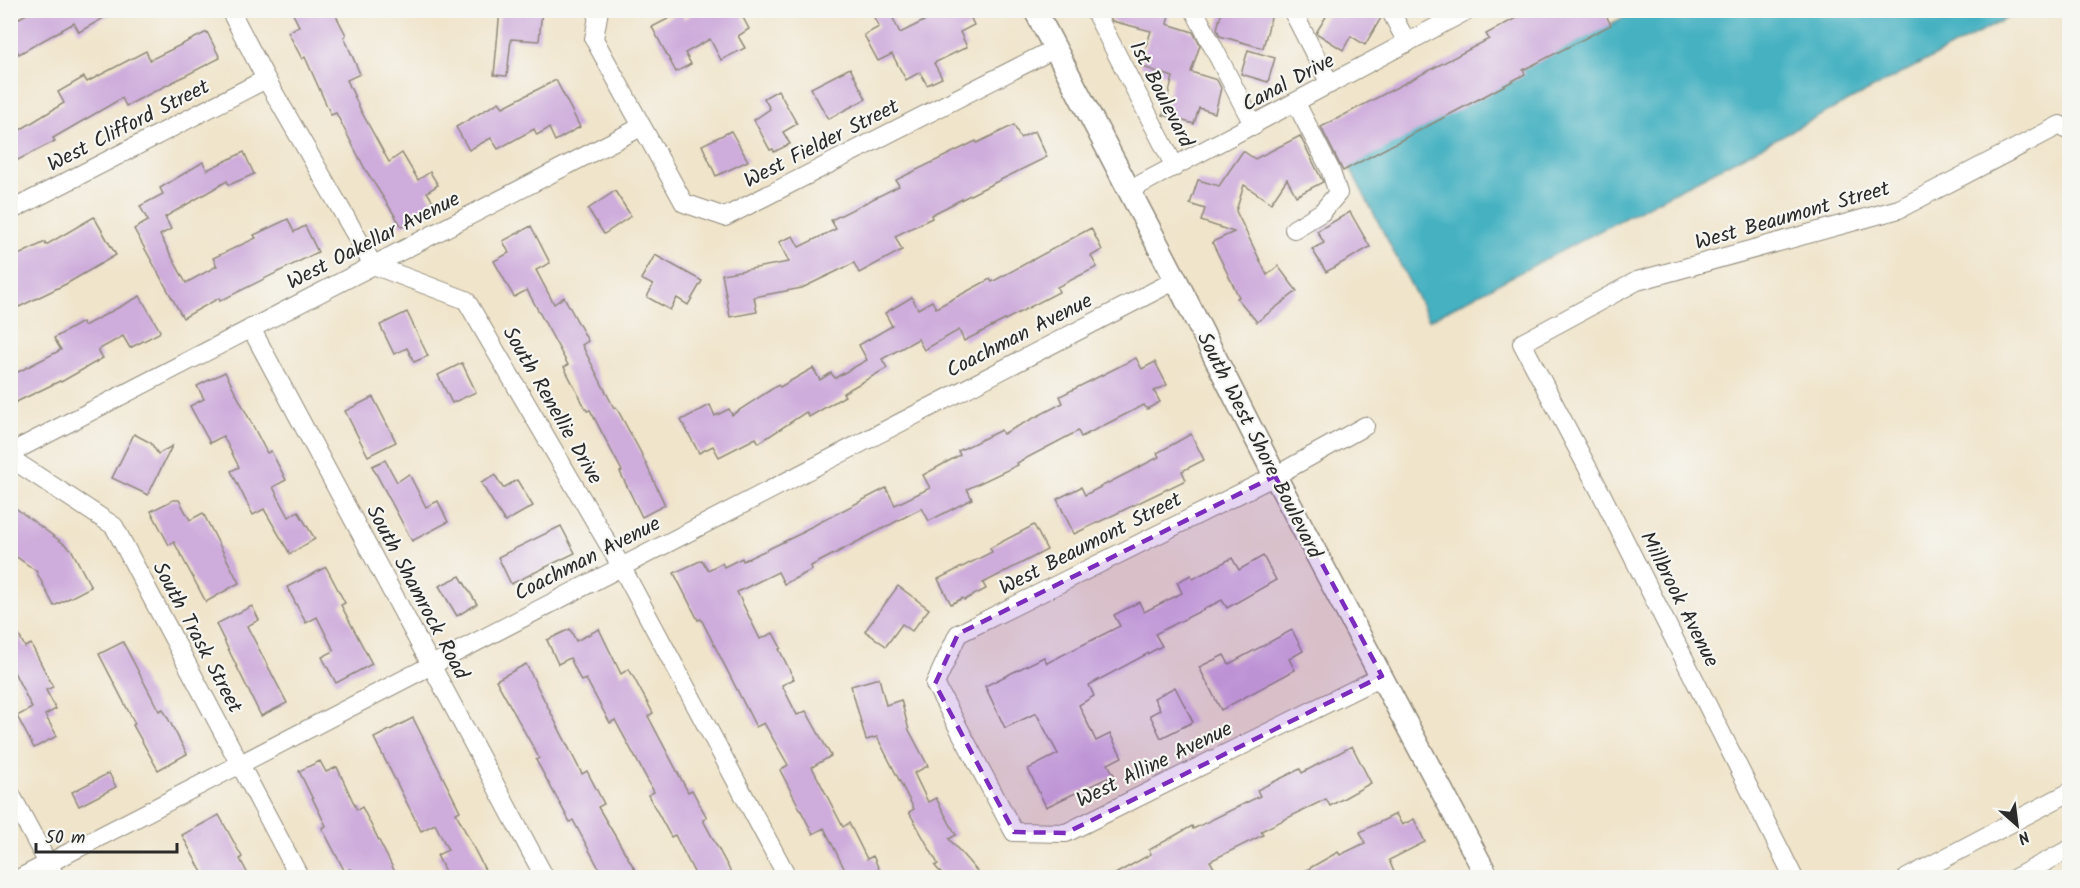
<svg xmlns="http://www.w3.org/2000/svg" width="2080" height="888" font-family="Kalam,sans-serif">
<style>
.water{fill:#44b1c1;stroke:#386e76;stroke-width:1.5}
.building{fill:#ceacdb}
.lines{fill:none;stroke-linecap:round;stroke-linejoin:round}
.minor-casing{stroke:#8e887a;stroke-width:20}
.tertiary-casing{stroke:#8e887a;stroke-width:25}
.minor{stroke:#fff;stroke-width:18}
.tertiary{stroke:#fff;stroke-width:22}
.marked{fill:#7b2cbf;fill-opacity:0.2;stroke:#7b2cbf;stroke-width:4.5;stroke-dasharray:12 8;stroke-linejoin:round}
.labels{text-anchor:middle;stroke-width:4.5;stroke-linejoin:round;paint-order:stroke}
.street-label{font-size:21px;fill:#2b2b2b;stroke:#f6f6f2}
</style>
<rect width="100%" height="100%" fill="#f6f6f2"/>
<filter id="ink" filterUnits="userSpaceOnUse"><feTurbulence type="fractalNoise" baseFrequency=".0167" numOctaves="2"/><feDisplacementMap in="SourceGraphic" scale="12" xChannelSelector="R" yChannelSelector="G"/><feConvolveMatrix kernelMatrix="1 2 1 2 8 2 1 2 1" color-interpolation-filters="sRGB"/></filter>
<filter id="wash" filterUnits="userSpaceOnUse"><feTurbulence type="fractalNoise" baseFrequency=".008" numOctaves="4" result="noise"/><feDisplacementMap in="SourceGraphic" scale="24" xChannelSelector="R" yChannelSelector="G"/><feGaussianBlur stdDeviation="1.35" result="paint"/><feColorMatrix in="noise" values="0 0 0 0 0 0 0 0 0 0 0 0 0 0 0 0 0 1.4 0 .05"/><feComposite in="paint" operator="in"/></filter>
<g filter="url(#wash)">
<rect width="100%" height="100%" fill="#f0e4ca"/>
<polygon class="water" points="1636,11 2021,11 1429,320 1346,160"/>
<g id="blocks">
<g class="building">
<polygon points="34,10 118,10 79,32 74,23 19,54 10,38 10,23"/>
<polygon points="291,10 333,10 346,35 344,37 360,74 347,80 361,111 389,162 402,153 418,180 430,172 438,185 427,192 435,205 402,227 365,169 336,113 331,115 305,57 302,59 288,32 299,26"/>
<polygon points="500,10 542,10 539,41 511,39 507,76 494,75"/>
<polygon points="699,10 739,10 749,29 738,36 745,48 721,60 710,39 685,53 691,64 676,72 652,27 681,12 684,19"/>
<polygon points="870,10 889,10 900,33 934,16 932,10 967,10 974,25 960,32 967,47 934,63 942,78 927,85 920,72 906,80 892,54 878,61 864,35 879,27"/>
<polygon points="1107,10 1170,10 1167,24 1193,32 1200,45 1191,72 1217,80 1221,88 1215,113 1199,108 1194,124 1163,115 1173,77 1140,66 1151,31 1112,21"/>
<polygon points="1222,10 1273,10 1263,48 1220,36 1217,29"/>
<polygon points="1330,10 1371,10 1381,18 1365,45 1351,36 1343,50 1316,33"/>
<polygon points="1517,10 1603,10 1611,25 1523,70 1525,74 1509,83 1343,171 1321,127 1489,39 1486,34 1520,16"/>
<polygon points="207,32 220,58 126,106 122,98 53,138 55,141 10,164 10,136 64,103 58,92 84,77 87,82 146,51 150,60"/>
<polygon points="1248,50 1275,58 1268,82 1241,74"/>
<polygon points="850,68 866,99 828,119 811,88"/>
<polygon points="556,80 580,127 555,141 549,128 537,135 534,129 498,149 491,138 469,150 456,127 499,102 503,107"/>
<polygon points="778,90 797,124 783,132 790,144 774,152 773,149 770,150 754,120 770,109 764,98"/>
<polygon points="1014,125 1020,138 1035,131 1047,157 982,189 931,215 932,218 895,236 902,250 859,273 854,263 802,288 754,297 757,312 730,317 722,274 789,262 779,242 793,236 799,247 836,229 831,220 899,186 896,180 976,141 977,143"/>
<polygon points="731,131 748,161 716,176 702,145"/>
<polygon points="1300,136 1323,182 1296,196 1287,179 1271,203 1244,185 1236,211 1267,275 1278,266 1297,291 1257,322 1237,298 1239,297 1212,242 1234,232 1201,221 1205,209 1190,204 1198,180 1219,186 1243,151 1255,159"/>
<polygon points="244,152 254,174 229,185 227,181 165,217 171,229 160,235 186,283 217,266 213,258 256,238 254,235 288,219 294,232 305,226 318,252 220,301 219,298 183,318 134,229 148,221 140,206 163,194 160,188 203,162 207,170"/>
<polygon points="615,191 631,216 604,234 588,209"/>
<polygon points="1350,212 1370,247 1326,272 1312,249 1324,243 1317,231"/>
<polygon points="94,217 116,255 66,284 19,307 10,290 10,276 17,273 10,259 45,242 46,245"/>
<polygon points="531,226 550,263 536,270 554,304 564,297 588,341 582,345 614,408 616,407 640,451 665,505 642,517 620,472 622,471 590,410 587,411 564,367 568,365 527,290 514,297 494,261 509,253 503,241"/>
<polygon points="1091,228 1102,250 1091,256 1097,267 1057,287 1059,292 964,341 959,330 924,350 918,339 882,359 887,368 843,393 845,396 809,417 806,412 759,443 756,438 719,457 713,446 699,453 681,420 710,405 715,416 729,409 732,415 778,385 780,387 813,368 820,380 831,373 835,378 867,360 859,345 892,326 885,313 912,297 918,309 932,301 936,308 990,279 992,282"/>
<polygon points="655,255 702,281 688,305 677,298 670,310 647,297 653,285 641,279"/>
<polygon points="140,296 160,331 159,333 130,348 123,336 98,350 103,358 61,382 60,381 10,405 10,376 61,350 54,338 82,322 84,326"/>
<polygon points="407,312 428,356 414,362 407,348 394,354 380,325"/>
<polygon points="1136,358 1142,369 1155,362 1167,385 1154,391 1160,402 1147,409 1144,405 1081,437 1078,431 1017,463 1018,465 967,489 972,499 929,521 922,508 811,566 812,570 784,584 778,572 737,592 760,639 773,633 781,648 779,649 794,679 782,685 797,715 806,711 831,756 812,767 843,827 849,823 867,859 873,856 883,878 849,878 824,828 813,834 780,770 788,765 764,723 756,727 701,619 698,620 674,573 702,560 708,570 722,563 724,567 742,558 743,561 804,532 803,531 886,488 895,505 930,488 923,475 960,455 958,451 1001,430 1003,434 1063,403 1060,396"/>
<polygon points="462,363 476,392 452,403 438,375"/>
<polygon points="225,372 267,453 271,451 286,480 273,487 289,517 298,511 315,539 290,554 264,509 253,515 231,471 239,467 223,436 210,443 190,406 204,399 197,386"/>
<polygon points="373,397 396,442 368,456 345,411"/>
<polygon points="134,434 151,443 158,454 172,446 148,495 112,478"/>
<polygon points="1191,434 1204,460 1182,471 1186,480 1074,534 1057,499 1081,487 1085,495 1159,457 1157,453"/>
<polygon points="385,460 397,482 409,474 426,507 438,501 448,522 412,541 372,466"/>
<polygon points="495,475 503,488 517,480 533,506 505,522 481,483"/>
<polygon points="173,500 179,500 190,520 203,513 239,583 206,602 174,542 169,545 151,511"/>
<polygon points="10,504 71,549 91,587 54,606 36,571 10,552"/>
<polygon points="1034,525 1047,550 983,583 986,589 964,600 963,598 951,604 938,579 992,552 990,548"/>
<polygon points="561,526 575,553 511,584 498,557"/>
<polygon points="1263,556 1276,580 1227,608 1222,600 1155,634 1162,646 1089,685 1094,696 1079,705 1096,741 1110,734 1122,757 1108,764 1114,775 1046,807 1028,769 1058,754 1036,713 1005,728 985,686 1044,657 1047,663 1120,626 1114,615 1139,602 1144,612 1182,593 1177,582 1191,575 1193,579 1232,558 1239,570"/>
<polygon points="326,567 345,603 341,605 372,664 336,683 322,657 334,651 317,617 306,623 287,587"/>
<polygon points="460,576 477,604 457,616 439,586"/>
<polygon points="898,586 929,609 912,631 902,624 886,646 865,631"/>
<polygon points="252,606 259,620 247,626 287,703 261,716 216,624"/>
<polygon points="10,618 25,647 31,644 53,687 46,690 56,709 45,715 57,736 34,748 17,716 32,708 10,664"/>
<polygon points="570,629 576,641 599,629 621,674 629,669 653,713 648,716 688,792 692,790 707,818 703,820 734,878 697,878 675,835 671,837 648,795 654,792 615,720 610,723 586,679 581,681 570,658 558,664 547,640"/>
<polygon points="1292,630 1303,651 1289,659 1295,670 1221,710 1199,667 1224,655 1229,664"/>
<polygon points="123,642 159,711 163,709 187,754 158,770 133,725 135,724 99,654"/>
<polygon points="526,664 582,774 587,771 604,804 598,807 640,878 604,878 573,820 570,822 536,760 539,758 496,680"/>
<polygon points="879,678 886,705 901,700 909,730 928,766 914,773 928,802 936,798 956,835 949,839 983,878 945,878 935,866 938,864 909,812 914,809 877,737 866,740 851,686"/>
<polygon points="1175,687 1193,722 1161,738 1150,715 1160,710 1154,698"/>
<polygon points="413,718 460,811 456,813 489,878 448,878 437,855 448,850 435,824 421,831 374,738"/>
<polygon points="1352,746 1371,783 1330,806 1326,799 1261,831 1263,835 1210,861 1220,878 1108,878 1151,854 1149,850 1192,826 1193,829 1260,796 1257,790 1300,769 1302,773"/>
<polygon points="320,761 326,772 337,767 357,810 362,807 398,878 354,878 350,869 345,872 322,828 326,826 299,771"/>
<polygon points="109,773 116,787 79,806 72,792"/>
<polygon points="1396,814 1402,825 1414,819 1425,842 1389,860 1394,872 1383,878 1292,878 1338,852 1340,855 1365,843 1360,832"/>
<polygon points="219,815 242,857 240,859 250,878 205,878 182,835"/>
</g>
</g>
</g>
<g filter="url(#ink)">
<use href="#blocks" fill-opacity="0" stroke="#8e887a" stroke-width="1.5"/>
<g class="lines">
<g class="minor-casing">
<g id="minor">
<polyline points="230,10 266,79 373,265 466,300 621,566 788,878"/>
<polyline points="599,10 594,39 684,203 725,217 1054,49"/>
<polyline points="1094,10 1175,167"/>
<polyline points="1194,10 1254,126"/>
<polyline points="1292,10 1330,84"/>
<polyline points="1390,10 1407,43"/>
<polyline points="1128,191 1468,10"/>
<polyline points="10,211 266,79"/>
<polyline points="1294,229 1322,212 1338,193 1330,169 1296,103"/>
<polyline points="251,328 545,878"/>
<polyline points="1365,426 1275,476 958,634 935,684 1014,832 1066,833 1382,676"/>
<polyline points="10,453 641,127"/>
<polyline points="10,458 114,526 300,878"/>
<polyline points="10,793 56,878"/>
<polyline points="20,878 1176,280"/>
<polyline points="1794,878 1602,495 1522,343 1637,281 1899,209 2060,125 2070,132"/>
<polyline points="1907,878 2070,792"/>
<polyline points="2015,878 2070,849"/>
</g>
</g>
<g class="tertiary-casing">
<polyline id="tertiary" points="1035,10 1176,280 1275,476 1488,878"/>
</g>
<use href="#minor" class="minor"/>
<use href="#tertiary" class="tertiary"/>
</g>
</g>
<path class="marked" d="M1275 476 1382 676 1066 833 1014 832 935 684 958 634Z"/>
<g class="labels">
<g class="street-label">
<text transform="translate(1288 82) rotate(-28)" y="7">Canal Drive</text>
<text transform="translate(1162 94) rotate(63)" y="7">1st Boulevard</text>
<text transform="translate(128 125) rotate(-27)" y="7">West Clifford Street</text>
<text transform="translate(821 143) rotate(-27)" y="7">West Fielder Street</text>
<text transform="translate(1792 215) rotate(-16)" y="7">West Beaumont Street</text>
<text transform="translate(373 240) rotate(-27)" y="7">West Oakellar Avenue</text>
<text transform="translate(1019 335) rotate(-27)" y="7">Coachman Avenue</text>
<text transform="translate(553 405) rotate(60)" y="7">South Renellie Drive</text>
<text transform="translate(1260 445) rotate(63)" y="7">South West Shore Boulevard</text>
<text transform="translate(1090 543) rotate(-27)" y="7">West Beaumont Street</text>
<text transform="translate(587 558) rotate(-27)" y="7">Coachman Avenue</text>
<text transform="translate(418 592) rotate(62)" y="7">South Shamrock Road</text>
<text transform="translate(1680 599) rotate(63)" y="7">Millbrook Avenue</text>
<text transform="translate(198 637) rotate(62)" y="7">South Trask Street</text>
<text transform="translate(1154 764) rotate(-26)" y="7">West Alline Avenue</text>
</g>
</g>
<rect width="2080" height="888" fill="none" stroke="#f6f6f2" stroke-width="36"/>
<g transform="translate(2017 825) rotate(152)" stroke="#f6f6f2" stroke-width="4.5" paint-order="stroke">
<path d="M0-4.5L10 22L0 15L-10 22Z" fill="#2b2b2b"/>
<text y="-9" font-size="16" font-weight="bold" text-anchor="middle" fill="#2b2b2b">N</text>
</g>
<path d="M36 843v9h141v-9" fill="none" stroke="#2b2b2b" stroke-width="3"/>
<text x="45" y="843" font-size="18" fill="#2b2b2b" stroke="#f6f6f2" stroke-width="4.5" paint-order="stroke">50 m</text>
</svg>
